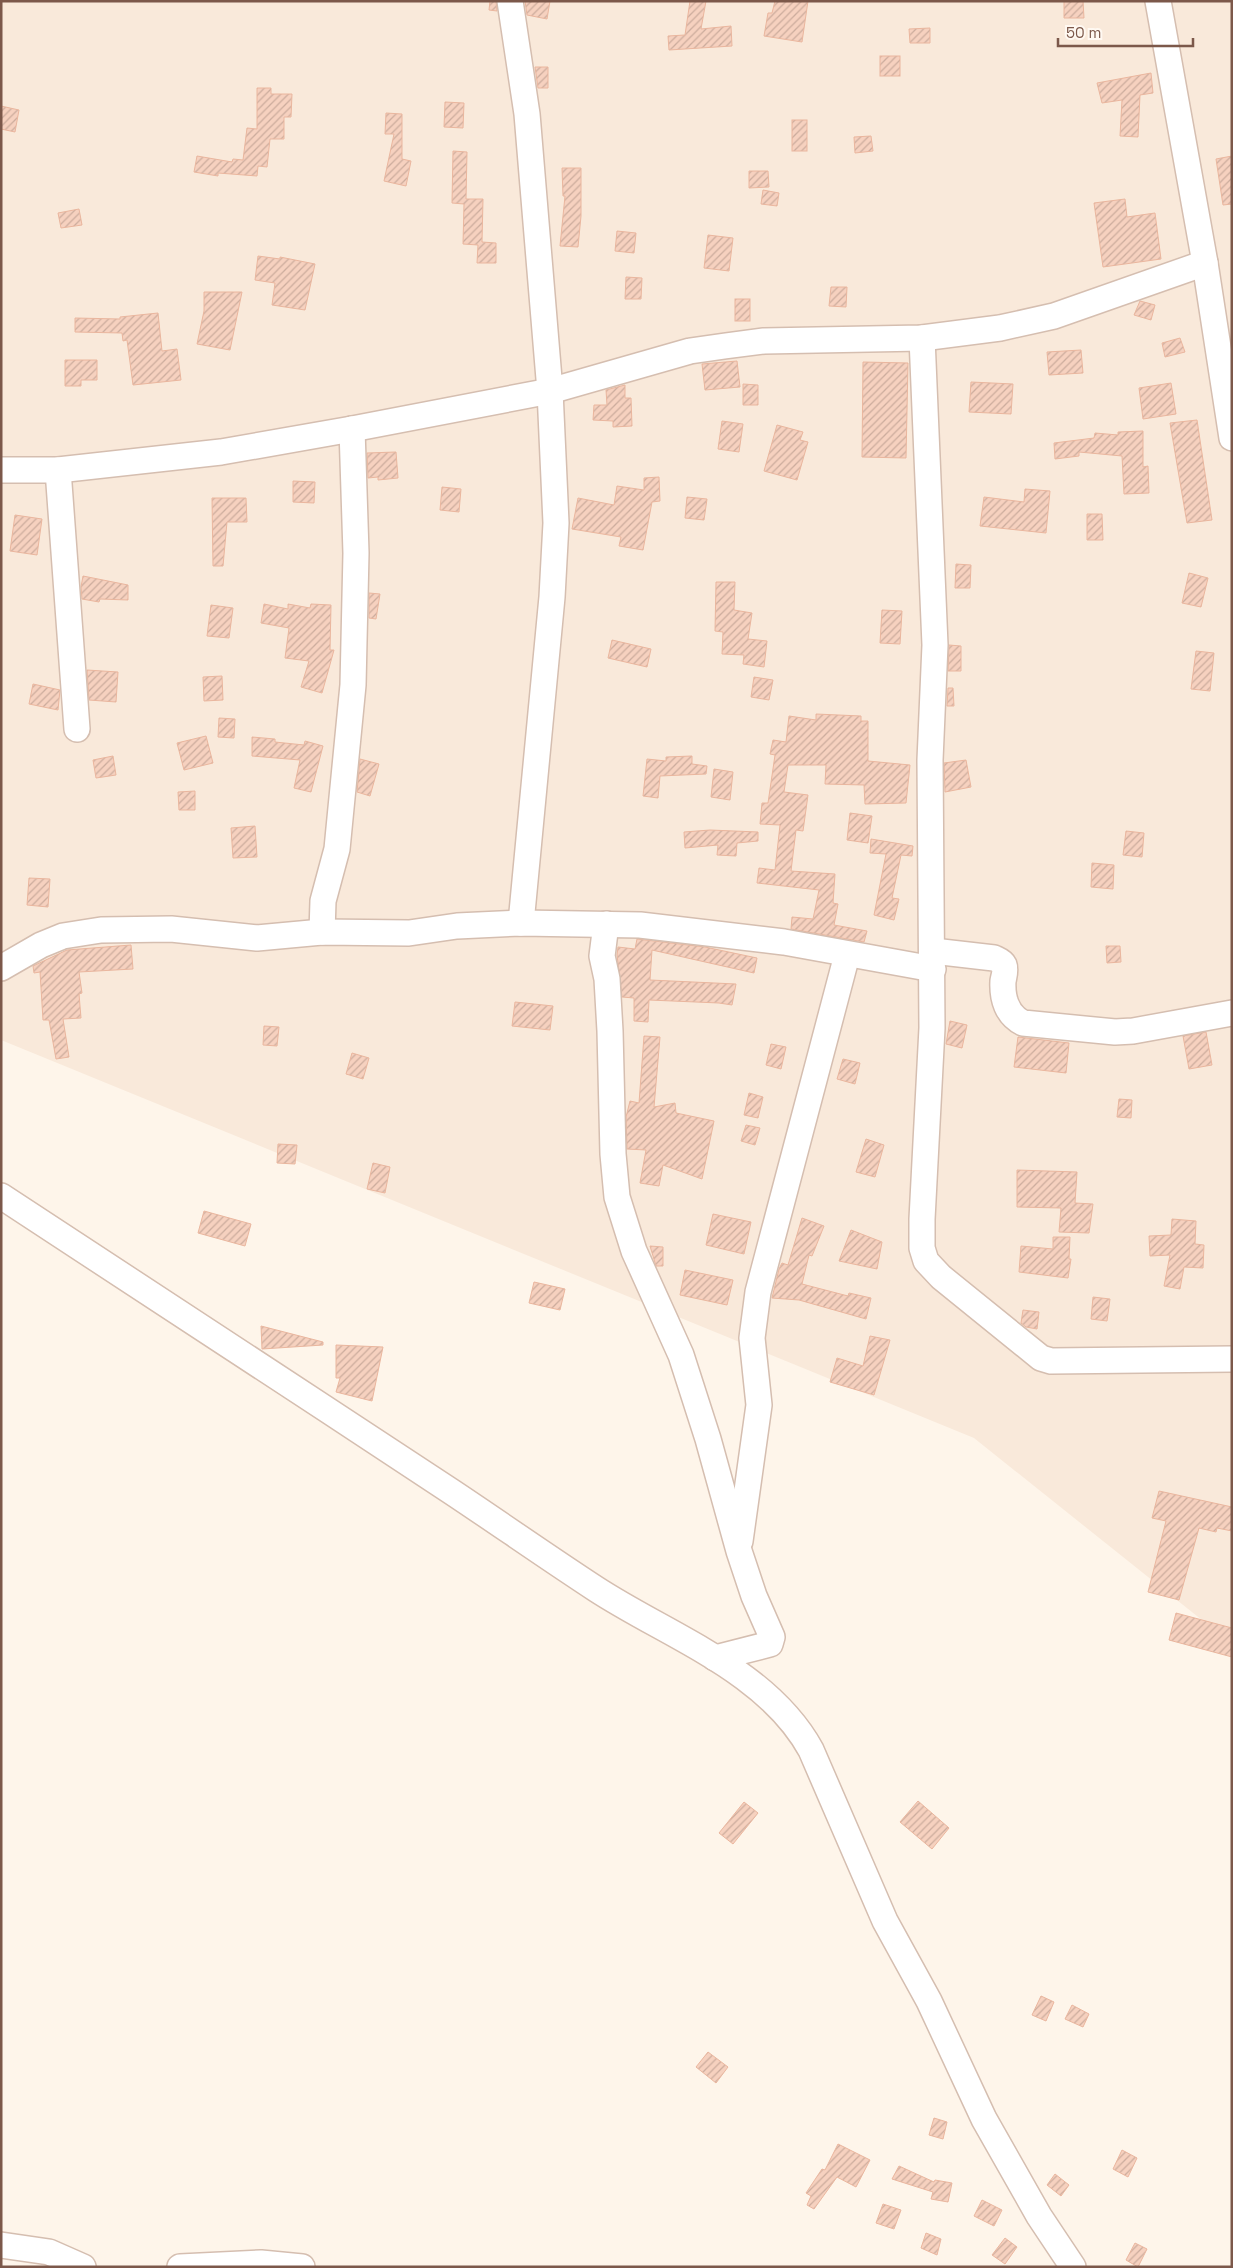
<svg xmlns="http://www.w3.org/2000/svg" width="1233" height="2268" font-family="'Space Grotesk',sans-serif">
<style>
.residential{fill:#f9e9da}
.building{fill:url(#building-hatch);stroke:#eab69e}
.lines{fill:none;stroke-linecap:round;stroke-linejoin:round}
.minor-casing{stroke:#d5beb0;stroke-width:28}
.minor{stroke:#fff;stroke-width:25}
</style>
<defs>
<pattern id="building-hatch" width="6" height="6" patternUnits="userSpaceOnUse" patternTransform="scale(1.25)"><rect width="6" height="6" fill="#f6d1bf"/><path d="M-1 1l2-2M0 6l6-6M5 7l2-2" fill="none" stroke="#ccac9d"/></pattern>
</defs>
<rect width="100%" height="100%" fill="#fef5ea"/>
<polygon class="residential" points="1,1 1232,1 1232,1644 974,1438 1,1040"/>
<g class="building">
<polygon points="490,1 496,1 497,11 489,10"/>
<polygon points="525,1 550,1 547,19 527,15"/>
<polygon points="690,1 706,1 701,29 731,26 732,46 669,50 668,36 685,35"/>
<polygon points="775,1 808,1 802,42 764,36 768,13 772,13"/>
<polygon points="1064,1 1083,1 1084,18 1064,18"/>
<polygon points="930,28 930,43 910,43 909,29"/>
<rect x="880" y="56" width="20" height="20"/>
<polygon points="535,67 548,67 548,88 538,88"/>
<polygon points="1151,73 1153,93 1140,95 1138,137 1120,136 1122,100 1102,103 1097,83"/>
<polygon points="257,88 271,88 271,94 292,94 291,117 284,117 284,139 270,139 267,167 258,166 257,176 218,173 218,176 194,172 197,156 232,162 233,159 243,160 247,128 257,129"/>
<polygon points="445,102 464,103 463,128 444,127"/>
<polygon points="1,106 19,110 15,132 1,129"/>
<polygon points="386,113 402,114 402,159 411,161 406,186 384,181 394,134 385,134"/>
<rect x="792" y="120" width="15" height="31"/>
<polygon points="871,136 873,151 855,153 854,137"/>
<polygon points="453,151 467,152 466,199 483,199 482,242 496,243 496,263 477,263 478,245 463,244 464,204 452,203"/>
<polygon points="1232,156 1232,204 1223,205 1216,159"/>
<polygon points="562,168 581,168 581,216 578,247 560,246 565,196 563,196"/>
<polygon points="749,171 768,171 769,187 749,188"/>
<polygon points="763,190 779,193 777,206 761,204"/>
<polygon points="1125,199 1127,217 1155,213 1161,259 1103,267 1094,203"/>
<polygon points="79,209 82,225 61,228 58,213"/>
<polygon points="617,231 636,233 634,253 615,251"/>
<polygon points="708,235 733,238 729,271 704,268"/>
<polygon points="258,256 280,259 280,257 315,264 305,310 272,305 275,283 255,280"/>
<polygon points="626,277 642,278 641,299 625,299"/>
<polygon points="831,287 847,287 846,307 829,306"/>
<polygon points="204,292 242,292 230,350 197,344 204,311"/>
<rect x="735" y="299" width="15" height="22"/>
<polygon points="1140,301 1155,305 1151,320 1134,315"/>
<polygon points="158,313 162,351 177,349 181,380 133,385 127,340 123,341 122,333 75,332 75,318 120,319 120,317"/>
<polygon points="1180,338 1185,352 1165,357 1162,343"/>
<polygon points="1081,350 1083,373 1049,375 1047,352"/>
<polygon points="65,360 97,360 97,380 81,380 81,386 65,386"/>
<polygon points="737,361 740,387 705,390 702,364"/>
<polygon points="863,362 908,363 906,458 862,457"/>
<polygon points="971,382 1013,384 1011,414 969,412"/>
<polygon points="1171,383 1176,414 1143,419 1139,388"/>
<polygon points="743,384 758,385 758,405 743,405"/>
<polygon points="625,385 625,398 631,398 632,426 613,427 613,421 593,420 594,405 607,405 606,390"/>
<polygon points="1197,420 1212,520 1187,523 1170,423"/>
<polygon points="722,421 743,424 739,452 718,449"/>
<polygon points="777,425 803,432 800,440 808,442 797,480 764,471"/>
<polygon points="1143,431 1143,467 1148,466 1149,493 1124,494 1122,456 1079,452 1079,456 1055,459 1054,443 1094,438 1095,433 1118,435 1118,432"/>
<polygon points="396,452 398,478 378,480 378,477 368,478 367,453"/>
<polygon points="659,477 660,501 652,502 643,550 619,546 621,537 572,529 578,498 614,505 617,486 644,490 644,478"/>
<polygon points="293,481 315,482 314,503 293,502"/>
<polygon points="442,487 461,489 459,512 440,510"/>
<polygon points="1025,489 1050,491 1046,533 980,526 984,497 1024,502"/>
<polygon points="687,497 707,499 704,520 685,518"/>
<polygon points="212,498 246,498 247,522 227,522 223,566 213,566"/>
<polygon points="1087,514 1102,514 1103,540 1087,540"/>
<polygon points="15,515 42,519 37,555 10,551"/>
<polygon points="956,564 971,565 970,588 955,588"/>
<polygon points="1189,573 1208,578 1201,607 1182,603"/>
<polygon points="83,576 128,585 128,600 100,599 99,602 82,599 81,587"/>
<polygon points="716,582 735,582 734,610 752,613 748,639 767,641 764,667 743,664 744,655 722,654 723,632 715,631"/>
<polygon points="369,593 380,594 376,619 369,618"/>
<polygon points="264,604 288,609 288,604 310,608 311,604 331,605 330,650 334,650 322,693 301,687 309,661 285,658 289,628 261,623"/>
<polygon points="211,605 233,608 229,638 207,636"/>
<polygon points="882,610 902,611 900,644 880,643"/>
<polygon points="612,640 651,649 647,667 608,658"/>
<polygon points="949,645 961,646 961,671 948,671"/>
<polygon points="1196,651 1214,653 1210,691 1191,689"/>
<polygon points="87,670 118,672 116,702 89,700"/>
<polygon points="222,676 223,700 204,701 203,677"/>
<polygon points="754,677 773,680 769,700 751,697"/>
<polygon points="33,684 60,690 58,710 29,704"/>
<polygon points="948,688 953,688 954,706 947,706"/>
<polygon points="816,714 861,716 861,721 868,721 868,761 910,765 906,803 865,804 864,785 825,784 826,765 788,765 784,792 808,795 803,831 796,830 791,871 835,874 833,903 838,904 834,925 867,931 864,942 791,929 792,917 813,919 819,890 757,883 759,868 775,870 780,825 760,824 762,803 768,803 775,755 770,754 773,740 786,742 789,716 816,720"/>
<polygon points="219,718 235,719 234,738 218,737"/>
<polygon points="206,736 213,763 184,770 177,743"/>
<polygon points="252,737 275,739 275,742 304,745 305,741 323,746 311,792 294,788 300,760 252,756"/>
<polygon points="113,756 116,775 96,778 93,760"/>
<polygon points="692,756 692,764 707,766 706,774 660,776 658,798 643,796 647,759 666,761 666,757"/>
<polygon points="360,759 379,764 370,796 357,792"/>
<polygon points="966,760 971,787 945,792 944,763"/>
<polygon points="714,769 733,772 730,800 711,797"/>
<polygon points="195,791 195,810 179,810 178,792"/>
<polygon points="850,813 872,816 868,843 847,840"/>
<polygon points="255,826 257,857 233,858 231,828"/>
<polygon points="710,830 758,832 758,841 737,843 736,856 717,855 718,845 685,848 684,832"/>
<polygon points="1126,831 1144,833 1142,857 1123,855"/>
<polygon points="871,839 913,846 912,856 901,855 892,898 899,899 894,920 874,915 886,854 870,853"/>
<polygon points="1092,863 1114,865 1113,889 1091,887"/>
<polygon points="29,878 50,879 48,907 27,905"/>
<polygon points="637,939 705,947 757,958 754,973 652,950 650,980 736,984 732,1005 719,1003 649,1000 648,1022 634,1021 634,998 622,997 617,955 618,947 635,949"/>
<polygon points="131,945 133,969 79,972 82,993 79,994 81,1018 63,1019 69,1057 56,1059 49,1020 43,1020 40,972 34,973 33,966 67,950"/>
<polygon points="1106,946 1120,946 1121,962 1107,963"/>
<polygon points="515,1002 553,1006 550,1030 512,1026"/>
<polygon points="950,1021 967,1025 962,1048 946,1044"/>
<polygon points="264,1026 279,1027 277,1046 263,1045"/>
<polygon points="1206,1032 1212,1065 1189,1069 1183,1036"/>
<polygon points="644,1036 660,1037 654,1107 675,1103 676,1113 714,1121 702,1179 663,1165 659,1186 640,1183 646,1150 627,1149 626,1117 630,1101 639,1103"/>
<polygon points="1018,1037 1069,1043 1066,1073 1014,1067"/>
<polygon points="771,1044 786,1047 781,1069 766,1065"/>
<polygon points="352,1053 369,1058 363,1079 346,1074"/>
<polygon points="843,1059 860,1063 855,1084 837,1079"/>
<polygon points="749,1093 763,1097 758,1118 744,1115"/>
<polygon points="1119,1099 1132,1100 1131,1118 1117,1117"/>
<polygon points="746,1125 760,1128 755,1145 741,1141"/>
<polygon points="866,1139 884,1145 875,1177 856,1172"/>
<polygon points="278,1144 297,1145 295,1164 277,1163"/>
<polygon points="373,1163 390,1167 385,1193 367,1189"/>
<polygon points="1017,1170 1077,1172 1075,1203 1093,1204 1089,1233 1059,1232 1061,1208 1017,1207"/>
<polygon points="204,1211 251,1224 245,1246 198,1233"/>
<polygon points="713,1214 751,1222 744,1254 706,1245"/>
<polygon points="802,1218 824,1226 812,1256 809,1255 802,1284 848,1296 849,1293 871,1298 866,1319 799,1300 772,1298 779,1269 782,1263 788,1265"/>
<polygon points="1172,1219 1196,1221 1195,1244 1204,1245 1203,1268 1184,1267 1180,1289 1164,1286 1170,1255 1150,1256 1149,1236 1171,1235"/>
<polygon points="851,1230 882,1242 877,1269 839,1261"/>
<polygon points="1053,1237 1070,1237 1069,1259 1071,1259 1068,1278 1019,1272 1021,1246 1053,1249"/>
<polygon points="650,1246 663,1247 663,1266 656,1266"/>
<polygon points="685,1270 733,1280 727,1305 680,1295"/>
<polygon points="534,1282 565,1289 560,1310 529,1303"/>
<polygon points="1093,1297 1110,1299 1107,1321 1091,1319"/>
<polygon points="1023,1310 1039,1312 1037,1329 1026,1327 1021,1323"/>
<polygon points="261,1326 323,1342 323,1345 262,1349"/>
<polygon points="870,1336 890,1340 874,1395 830,1382 837,1358 863,1366"/>
<polygon points="336,1345 383,1347 372,1401 336,1392 340,1378 336,1378"/>
<polygon points="1159,1491 1232,1507 1232,1531 1217,1528 1216,1532 1199,1528 1179,1600 1148,1592 1166,1521 1152,1518"/>
<polygon points="1176,1613 1232,1628 1232,1657 1169,1640"/>
<polygon points="918,1801 949,1828 932,1849 900,1822"/>
<polygon points="744,1802 758,1813 733,1844 719,1833"/>
<polygon points="1041,1996 1054,2002 1046,2021 1032,2015"/>
<polygon points="1072,2005 1089,2014 1083,2027 1065,2019"/>
<polygon points="708,2052 728,2067 716,2083 696,2067"/>
<polygon points="934,2118 947,2122 943,2139 929,2135"/>
<polygon points="838,2144 870,2160 856,2187 837,2177 814,2209 807,2205 811,2196 806,2193 822,2169 825,2170"/>
<polygon points="1122,2150 1137,2158 1128,2177 1113,2169"/>
<polygon points="899,2166 934,2182 935,2180 952,2183 948,2202 931,2199 933,2192 892,2179"/>
<polygon points="1055,2174 1069,2185 1061,2196 1047,2185"/>
<polygon points="982,2200 1002,2210 994,2226 974,2216"/>
<polygon points="883,2204 901,2210 894,2229 876,2223"/>
<polygon points="926,2233 941,2239 937,2255 921,2248"/>
<polygon points="1005,2238 1017,2247 1005,2264 992,2255"/>
<polygon points="1135,2243 1147,2249 1138,2267 1126,2260"/>
</g>
<g class="lines">
<g class="minor-casing">
<g id="minor">
<polyline points="510,1 527,114 550,391 556,523 552,597 521,923"/>
<polyline points="1158,1 1205,263 1232,438"/>
<polyline points="922,338 935,645 930,760 932,1028 922,1219 922,1248 926,1261 941,1277 1041,1358 1051,1361 1232,1359"/>
<polyline points="1,470 58,470 221,452 352,429 550,391 690,351 725,346 764,341 922,338 1000,328 1054,316 1205,263"/>
<polyline points="58,470 77,729"/>
<polyline points="606,924 602,956 607,979 610,1031 613,1154 617,1197 634,1251 681,1355 708,1439 739,1551 754,1596 772,1637 770,1644 715,1658"/>
<polyline points="322,932 323,901 337,849 353,685 356,553 352,429"/>
<path d="M933 951 994 958C998 960 1002 961 1004 965 1006 970 1004 976 1003 981 1002 999 1007 1015 1023 1023L1115 1032 1133 1031 1232 1013"/>
<polyline points="1,968 41,945 63,936 101,930 171,929 257,938 322,932 409,933 457,926 521,923 640,925 784,942 933,969"/>
<path d="M1 1196C152 1295 302 1393 452 1492 500 1524 547 1557 596 1589 668 1636 767 1670 811 1750L885 1921 929 2001 984 2119 1039 2216 1073 2267"/>
<polyline points="740,1541 759,1405 752,1338 758,1292 847,955"/>
<polyline points="1,2245 49,2252 83,2267"/>
<polyline points="180,2267 261,2263 302,2267"/>
</g>
</g>
<use href="#minor" class="minor"/>
</g>
<rect width="1233" height="2268" fill="none" stroke="#7c584a" stroke-width="5"/>
<path d="M1058 38v8h135v-8" fill="none" stroke="#7c584a" stroke-width="2.5"/>
<text x="1066" y="38" font-size="15" fill="#7c584a" stroke="#fff9f2" stroke-width="4" paint-order="stroke">50 m</text>
</svg>
